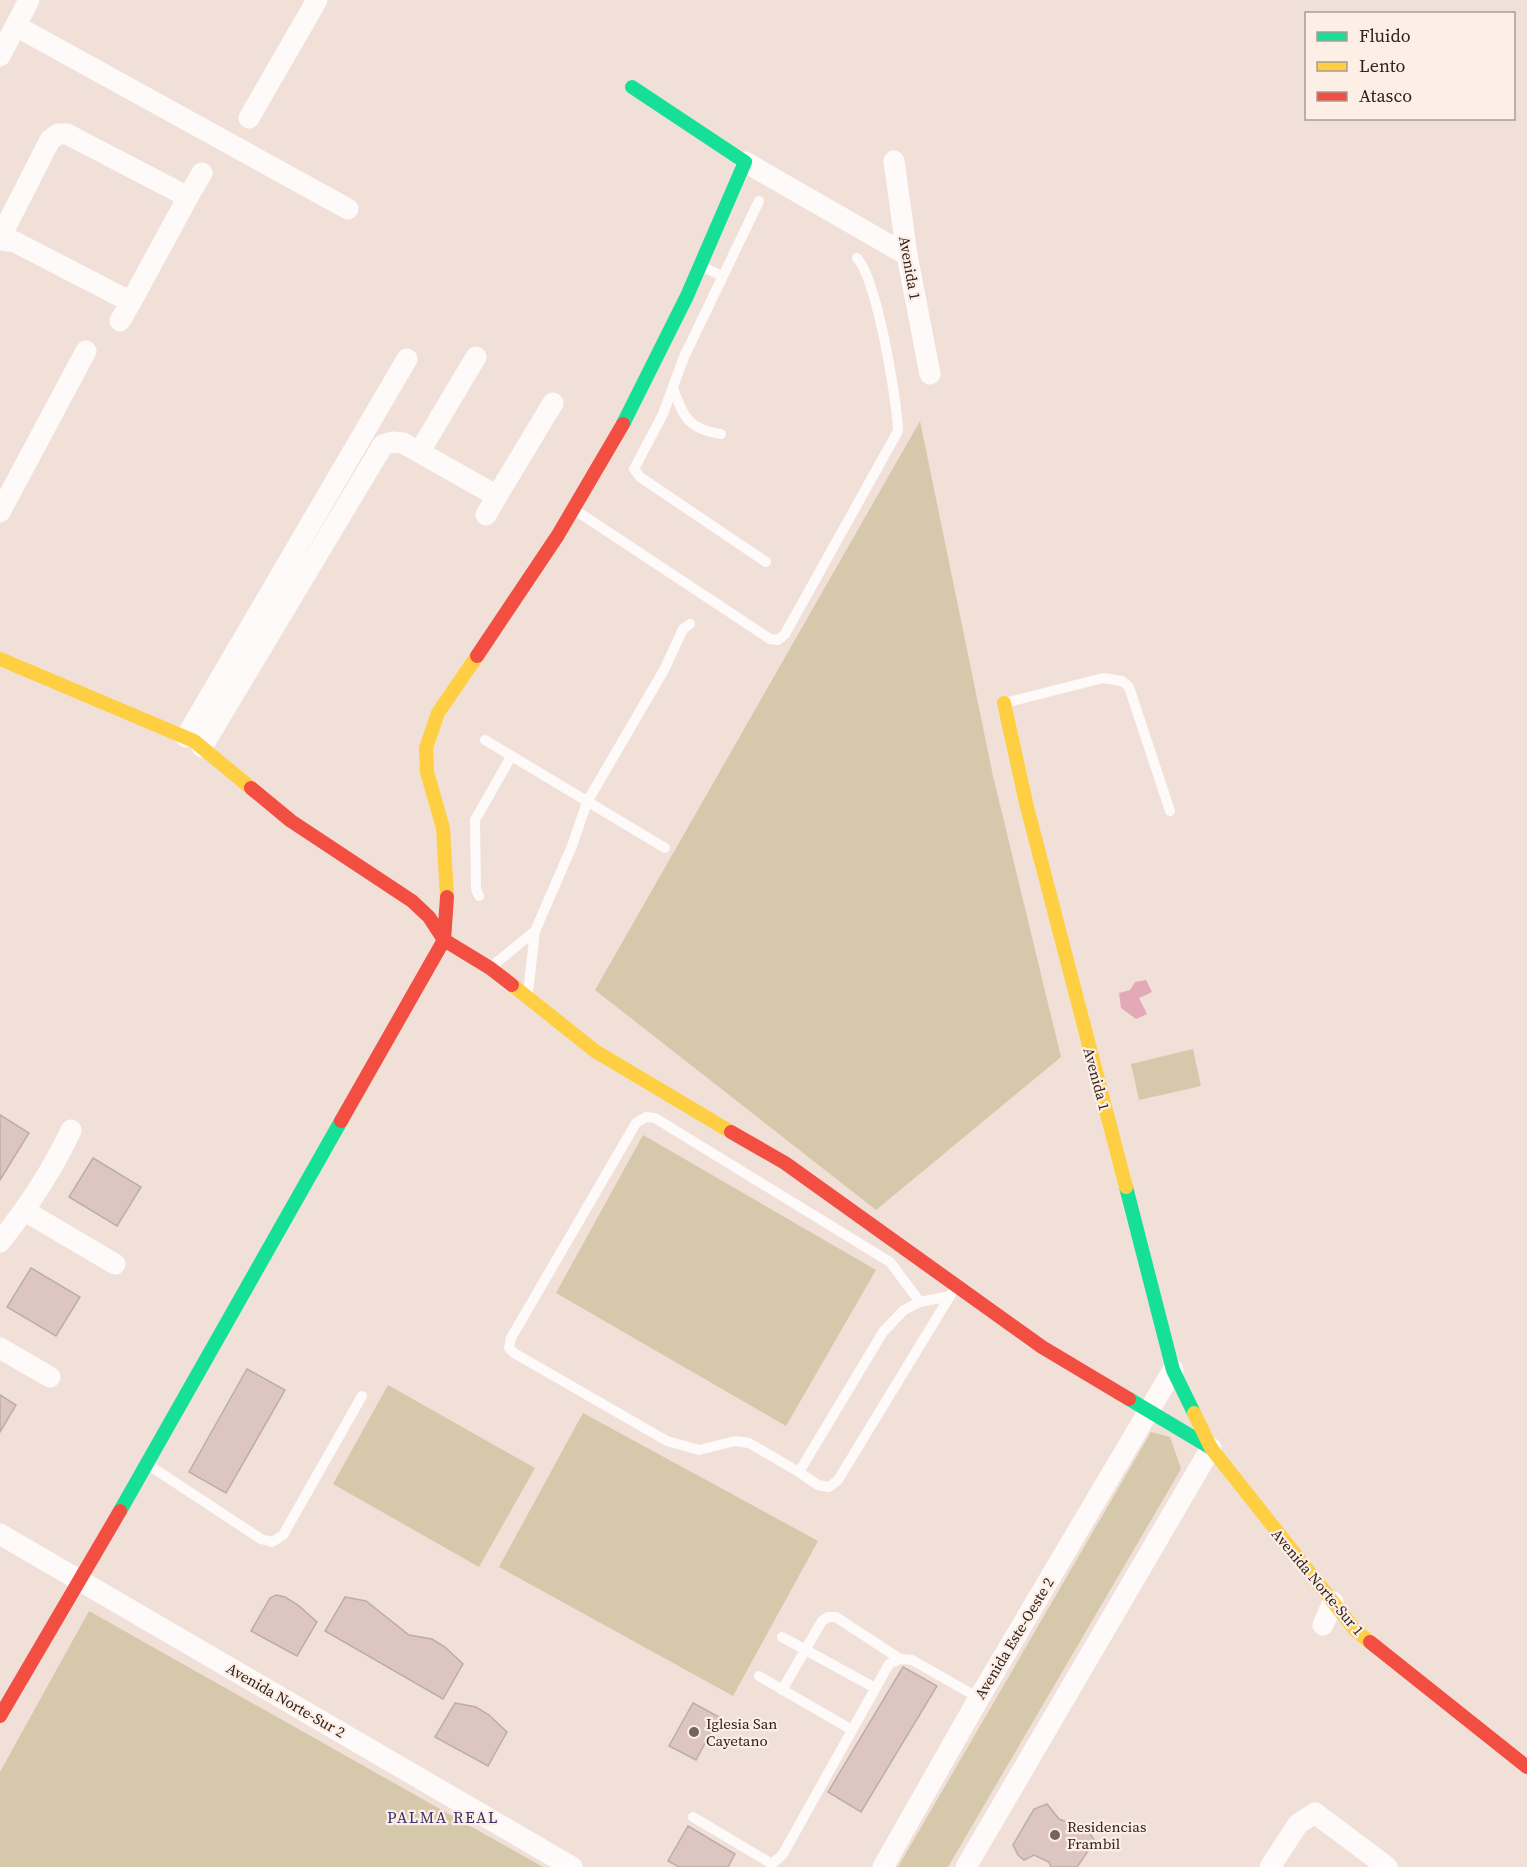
<svg xmlns="http://www.w3.org/2000/svg" width="1527" height="1867" font-family="'Source Serif 4',serif">
<style>
.green{fill:#d6c8aa}
.water{fill:#e3a9b6}
.building{fill:#ddc6c1;stroke:#bcada9;stroke-width:1.5}
.lines{fill:none;stroke-linecap:round;stroke-linejoin:round}
.lane{stroke:#fdfaf9;stroke-width:10}
.street{stroke:#fdfaf9;stroke-width:21}
.fast{stroke:#16e098;stroke-width:14}
.slow{stroke:#ffcf43;stroke-width:14}
.jam{stroke:#f24e42;stroke-width:14}
.poi-dot{fill:#73645d;stroke:#fdeee6;stroke-width:2}
.labels{text-anchor:middle;dominant-baseline:central;stroke-width:4.5;stroke-linejoin:round;paint-order:stroke}
.street-label{font-size:15px;fill:#30221b;stroke:#fdeee6}
.poi-label{font-size:15px;fill:#30221b;stroke:#fdeee6;text-anchor:start}
.neighbourhood-label{font-size:16px;letter-spacing:1.5px;fill:#3c306c;stroke:#fdeee6}
</style>
<rect width="100%" height="100%" fill="#f0e0d8"/>
<path class="green" d="M920,421L993,776L1061,1057L876,1210L595,990Z
M1193,1049L1201,1086L1139,1100L1131,1064Z
M643,1135L876,1270L786,1426L556,1293Z
M388,1385L535,1468L479,1567L333,1484Z
M583,1413L818,1541L733,1696L499,1567Z
M1151,1432L1170,1437L1181,1469L948,1867H898Z
M89,1611L543,1867H0V1772Z"/>
<path class="water" d="M1146,980L1152,992L1139,998L1147,1014L1136,1019L1121,1008L1119,993L1130,990L1135,982Z"/>
<path class="building" d="M0,1115L29,1133L0,1180Z
M93,1158L141,1187L117,1226L69,1197Z
M31,1268L80,1297L56,1336L7,1307Z
M247,1369L285,1390L226,1493L189,1472Z
M0,1395L16,1405L0,1432Z
M276,1595L285,1597L298,1605L317,1622L297,1656L251,1631L270,1598Z
M345,1597L366,1601L409,1635L432,1639L445,1647L463,1664L443,1699L325,1631Z
M903,1667L937,1686L861,1812L828,1792Z
M455,1703L476,1707L489,1715L507,1732L488,1766L435,1737Z
M693,1703L719,1717L696,1760L669,1746Z
M1047,1804L1059,1819L1087,1829L1095,1841L1077,1867H1051L1049,1862L1034,1855L1024,1860L1018,1855L1013,1845L1034,1809Z
M688,1826L735,1854L728,1867H679L668,1861Z"/>
<g class="lines">
<path class="lane" d="M702,267L723,276L684,357L663,414L634,469L640,477L766,562
M723,276L759,201
M673,388C684,418 688,429 721,434
M575,510L770,639L778,640L785,634L898,431C897,399 877,280 857,258
M1005,703L1103,678L1122,681L1129,687L1170,811
M485,740L665,848
M479,896L476,889L475,820L511,757
M491,967L535,931
M528,993L535,931L572,846L587,802L664,670L683,629L690,624
M920,1302L890,1262L655,1118L646,1117L636,1123L511,1338L509,1348L514,1353L667,1441L699,1450L735,1441L749,1443L799,1472L883,1332L904,1310L920,1302L950,1296L955,1288
M150,1466L261,1539L272,1542L283,1535L362,1396
M799,1472L818,1485L829,1487L838,1480L950,1296
M782,1637L875,1688
M759,1676L852,1730
M782,1690L822,1621L828,1617H836L900,1659
M693,1817L772,1864L783,1854L889,1664L900,1659L912,1660L979,1698"/>
<path class="street" d="M16,26L348,209
M0,56L29,0
M249,118L317,0
M894,161L907,255L930,374
M745,162L907,255
M188,197L202,173
M0,238L50,140L58,134H67L188,197L131,302L15,242L0,240
M120,321L131,302
M420,451L476,357
M0,512L86,351
M486,515L497,496
M186,737L407,359
M202,747L383,445L392,442L403,443L497,496L553,403
M25,1211L115,1264
M0,1242C28,1207 52,1171 71,1130
M0,1348L50,1377
M0,1534L572,1867
M1323,1625L1333,1602
M883,1867L979,1698L1173,1370
M966,1867L1211,1448
M1270,1867L1298,1824L1315,1813L1387,1867"/>
<path class="fast" d="M623,424L687,296L745,162L632,87
M1126,1187L1173,1370L1194,1413
M1129,1399L1211,1448
M120,1511L341,1121"/>
<path class="slow" d="M0,659L194,741L251,788
M1004,703L1027,807L1126,1187
M447,897L443,828L427,772L426,748L438,713L477,656
M512,985L595,1051L731,1132
M1194,1413L1211,1448L1356,1631L1370,1642"/>
<path class="jam" d="M477,656L558,535L623,424
M251,788L291,821L412,901L429,917L444,940L490,968L512,985
M341,1121L444,940L447,897
M731,1132L785,1163L1042,1347L1129,1399
M1370,1642L1527,1767
M0,1716L120,1511"/>
</g>
<g class="poi-dot">
<circle cx="694" cy="1732" r="6"/>
<circle cx="1055" cy="1835" r="6"/>
</g>
<g class="labels">
<g class="street-label">
<text transform="translate(910 268) rotate(80)">Avenida 1</text>
<text transform="translate(1097 1079) rotate(75)">Avenida 1</text>
<text transform="translate(1318 1582) rotate(50)">Avenida Norte-Sur 1</text>
<text transform="translate(1014 1638) rotate(-59)">Avenida Este-Oeste 2</text>
<text transform="translate(286 1700) rotate(30)">Avenida Norte-Sur 2</text>
</g>
<g class="poi-label">
<text x="706" y="1723">Iglesia San<tspan x="706" dy="17">Cayetano</tspan></text>
<text x="1067" y="1826">Residencias<tspan x="1067" dy="17">Frambil</tspan></text>
</g>
<g class="neighbourhood-label">
<text x="443" y="1817">PALMA REAL</text>
</g>
</g>
<rect x="1305" y="12" width="210" height="108" fill="#fdeee6" stroke="#ab9c95" stroke-width="1.5"/>
<rect x="1317" y="32" width="30" height="9" fill="#16e098" stroke="#ab9c95" stroke-width="1.5"/>
<text x="1359" y="42" font-size="18" fill="#30221b">Fluido</text>
<rect x="1317" y="62" width="30" height="9" fill="#ffcf43" stroke="#ab9c95" stroke-width="1.5"/>
<text x="1359" y="72" font-size="18" fill="#30221b">Lento</text>
<rect x="1317" y="92" width="30" height="9" fill="#f24e42" stroke="#ab9c95" stroke-width="1.5"/>
<text x="1359" y="102" font-size="18" fill="#30221b">Atasco</text>
</svg>
